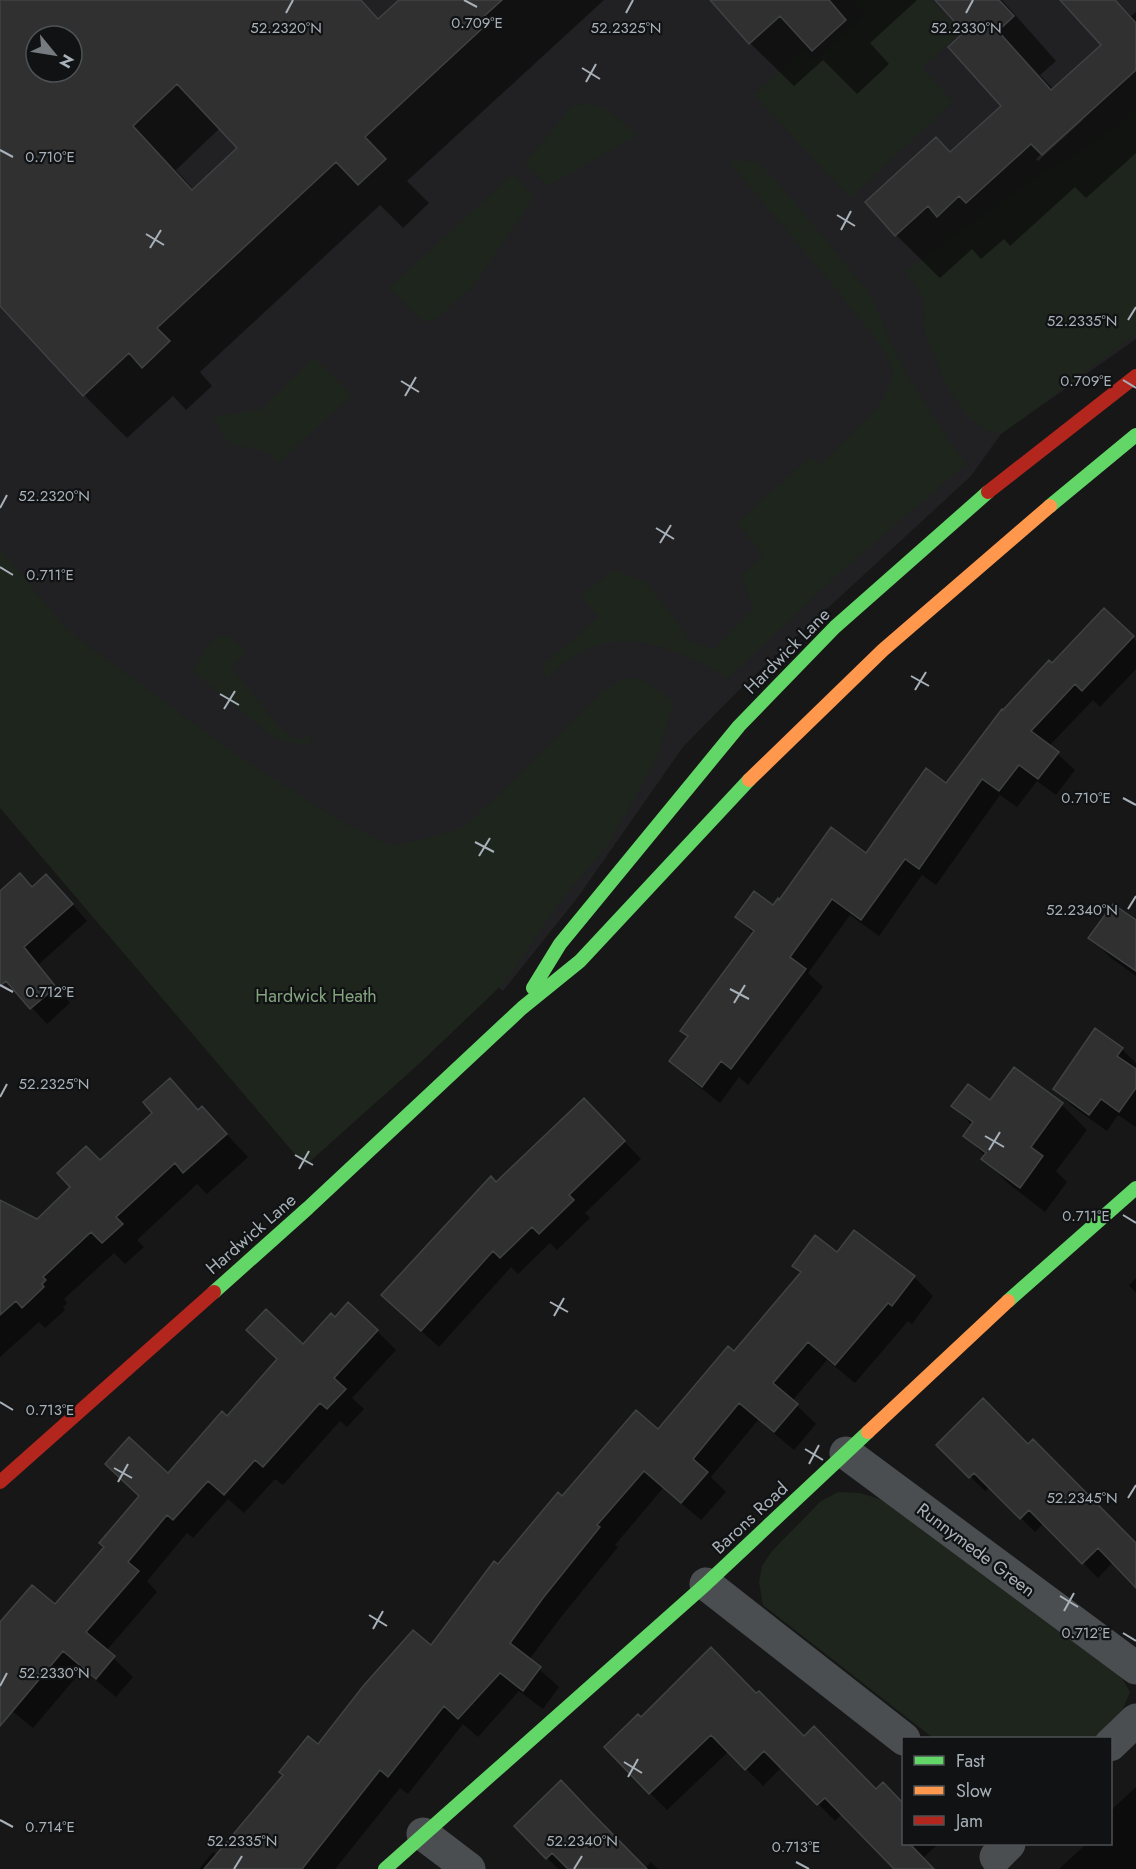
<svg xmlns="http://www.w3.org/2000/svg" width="1136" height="1869" font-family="Jost,sans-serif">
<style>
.built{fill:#212123;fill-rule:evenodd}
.green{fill:#1e251d}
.shadow{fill:#0007;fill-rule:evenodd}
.building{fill:#303031;stroke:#3f4243;stroke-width:1.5;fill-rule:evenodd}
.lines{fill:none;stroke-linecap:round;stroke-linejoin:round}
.street{stroke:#4b4e50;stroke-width:33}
.fast{stroke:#63d668;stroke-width:14}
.slow{stroke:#ff974d;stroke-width:14}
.jam{stroke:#b3261e;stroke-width:14}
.ticks{fill:none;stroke:#a8b1b9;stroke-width:2}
.labels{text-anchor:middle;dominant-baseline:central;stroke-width:4.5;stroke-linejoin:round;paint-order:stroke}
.street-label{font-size:18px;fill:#a8b1b9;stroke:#111213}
.park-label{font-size:18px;fill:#84a47f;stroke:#111213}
.ticks-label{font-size:15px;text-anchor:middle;fill:#a8b1b9;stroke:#111213;stroke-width:4.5;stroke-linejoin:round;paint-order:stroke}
</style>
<rect width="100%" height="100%" fill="#171717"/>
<path class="built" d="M0,0H1136V339L1001,434L971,476L738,691L683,747L578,897L503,991L0,633ZM36,36H72V72H36Z"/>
<path class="green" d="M857,0H931L961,32L922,68L953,102L850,198L754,95L804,49L815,61L865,15L854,3Z
M591,104L606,109L638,135L547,186L525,163L573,105Z
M1136,110V334L1001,434L983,429L975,422L963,410L946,384L925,333L924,301L906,271L1025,185L1114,130Z
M740,160L759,163L775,179L867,290C882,316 890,345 905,370C923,403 944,433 966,464L846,567L728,678C683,652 626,624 576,655C565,662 556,671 547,679L542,666L599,617L581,596L614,570L647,583L692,642L714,649L753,609L742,575L763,555L737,523L808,459L822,463L875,411L886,395L894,371L878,342L827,278L728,161Z
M513,174L534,197L473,286L434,321H423L389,288Z
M314,357L352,395L279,462L265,451L239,446L227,440L213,417L262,409Z
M0,549L69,632L241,758L342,822L392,846L436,836L464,827L515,779L603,691L624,678L643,680L674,701L656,760L609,843L558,904L505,982L421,1062L305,1166L0,808Z
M225,634L247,652L231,667L281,729L297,741L312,735L309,746L274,738L192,671L210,642Z
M838,1492L860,1493L883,1500L1120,1675L1130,1692L1122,1711L1094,1738H933L763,1605L759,1582L762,1566L772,1551L821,1501Z"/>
<path class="shadow" d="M0,0H362L380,20L401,0H604L407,181L429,203L403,228L380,205L200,372L212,386L186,410L173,396L127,438L84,395L0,304ZM36,36H72V72H36ZM220,128L239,148L194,190L176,170Z
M732,0H917L870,43L889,64L857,94L823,60L794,86L750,43Z
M937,0H1002L1056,61L1040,75L1054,90L1103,45L1080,0H1115L1131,16L1136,12V153L1086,198L1075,187L1010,246L1004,239L981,259L972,249L940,278L896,235L950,153L1003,106L966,33ZM1081,117L1083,120L1038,161L1036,159Z
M1104,611L1136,641V669L1100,707L1093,700L1049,746L1075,770L1056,795L1037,781L1017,807L1000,795L936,885L922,875L879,936L850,915L808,973L823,987L748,1085L739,1077L720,1103L688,1078L671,1061L689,1037L754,934L737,917L774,907L867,855L947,785L1053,665Z
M33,889L62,892L87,921L39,964L70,1003L47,1024L0,973V893Z
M1136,922V976L1111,958L1090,937Z
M1122,1049L1136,1063V1127L1118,1115L1107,1131L1072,1106L1055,1089Z
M170,1080L199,1110L202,1108L248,1157L207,1194L197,1184L137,1240L144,1247L125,1264L114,1253L64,1299L67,1303L63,1307L65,1310L45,1328L39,1322L0,1357V1208L38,1221L154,1113Z
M990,1102L1062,1105L1087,1130L1056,1171L1067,1182L1045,1212L1009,1184L983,1159L986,1157L965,1136L972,1125L953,1106Z
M601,1117L641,1159L585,1213L590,1218L557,1250L550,1243L518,1274L511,1267L439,1347L400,1312L496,1183Z
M837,1254L914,1277L933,1296L912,1324L908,1321L855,1383L827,1360L792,1401L816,1424L794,1450L758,1420L711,1477L726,1492L701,1520L663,1488L615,1545L618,1547L561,1617L529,1660L559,1687L543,1709L519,1691L478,1737L463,1724L408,1794L400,1788L335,1869H199L213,1852L217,1855L318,1746L431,1647L498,1566L562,1498L658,1431L735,1353L802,1274L794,1266Z
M1136,1278V1293L1129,1285Z
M335,1319L377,1331L396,1350L352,1398L364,1409L347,1427L340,1421L283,1485L275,1479L244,1513L228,1499L193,1538L187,1533L147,1581L157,1592L106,1651L133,1677L116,1697L83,1669L33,1728L11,1710L0,1722V1626L55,1606L168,1475L303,1346Z
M938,1445L1028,1446L1136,1545V1586L1113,1562L1098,1578L1044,1523L1035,1532L990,1487L985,1491Z
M756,1695L804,1738L876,1791L883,1784L904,1805V1844H938L923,1858L933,1869H896L842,1814L835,1821L782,1767L763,1786L729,1751L667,1810L650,1793L641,1719Z
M1136,1787V1869H1059L1086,1844H1110V1819L1114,1816L1110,1811Z
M516,1826L645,1868L651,1862L658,1869H558Z"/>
<path class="building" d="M0,0H361L378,19L399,0H502L481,19L486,25L365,137L386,159L358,185L336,162L157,328L170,341L142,368L129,353L83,396L0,306ZM36,36H72V72H36ZM177,84L237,148L192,190L133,126Z
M710,0H829L846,20L812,51L780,16L749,44Z
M935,0H999L1014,16L998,31L1051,90L1101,45L1060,0H1115L1136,23V70L1042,155L1031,144L966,203L959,196L937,217L928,206L895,236L865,202L936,137L950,152L1001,106L948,47L964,32Z
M1104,608L1134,636L1082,691L1075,684L1031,731L1059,752L1038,779L1019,765L999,791L982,779L919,869L905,859L861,920L832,899L790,957L806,969L731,1069L721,1061L702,1087L669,1061L688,1036L680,1031L754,931L735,917L754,891L773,905L778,898L779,900L831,827L866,853L926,768L946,783L1002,709L1003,710L1049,660L1052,663Z
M20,873L32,887L46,874L73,904L24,947L56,987L30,1009L6,981L0,986V891Z
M1113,904L1136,920V971L1088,938Z
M1095,1028L1123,1048L1117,1056L1136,1069V1088L1119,1112L1101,1099L1089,1115L1053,1089Z
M1014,1067L1063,1103L1031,1147L1043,1156L1020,1188L981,1159L986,1153L963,1136L973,1122L951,1106L968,1084L990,1100Z
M170,1078L198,1110L202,1106L227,1134L183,1173L175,1163L116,1217L123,1224L102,1243L91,1232L43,1277L46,1280L42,1284L44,1287L22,1308L16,1301L0,1315V1200L37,1219L70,1187L57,1173L86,1146L100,1160L152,1113L143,1102Z
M584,1098L625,1141L569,1195L574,1200L539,1234L532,1227L500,1258L493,1251L421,1331L381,1295L491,1176L496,1182Z
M854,1230L915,1276L892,1306L888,1303L835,1365L808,1342L773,1383L798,1404L774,1432L739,1403L693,1459L708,1472L681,1503L644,1471L597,1525L600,1527L543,1598L510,1643L541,1667L523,1691L500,1673L458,1719L444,1706L388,1777L380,1770L302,1869H204L283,1775L279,1772L308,1736L318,1744L364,1685L413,1630L431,1645L494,1561L498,1564L558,1492L562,1496L636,1410L658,1429L728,1346L734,1351L801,1272L792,1266L815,1235L837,1252Z
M348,1302L378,1330L334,1378L346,1389L327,1409L320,1403L263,1467L255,1460L224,1495L208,1481L173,1520L167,1515L128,1562L139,1571L86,1632L115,1656L96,1679L63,1651L0,1726V1622L32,1585L55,1604L104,1547L99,1543L139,1496L105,1464L129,1437L168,1473L222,1411L227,1416L277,1359L246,1330L266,1309L303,1344L331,1313L335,1317Z
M983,1398L1028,1444L1033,1439L1136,1543V1588L1098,1548L1082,1564L1029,1510L1020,1519L974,1473L969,1478L936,1445Z
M711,1647L756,1693L759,1691L804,1736L814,1726L876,1789L883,1782L903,1803V1844H910L934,1869H894L825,1798L817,1805L764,1751L745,1770L711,1735L649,1794L604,1747L638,1714L641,1717Z
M561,1780L593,1814L647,1869H568L552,1853L546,1859L514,1826Z"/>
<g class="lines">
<path class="street" d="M846,1453L1136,1668
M706,1584L904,1739
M1110,1745L1136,1720
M423,1834L469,1869
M996,1857L1009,1844"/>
<path class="fast" d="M1050,506L1136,435
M533,988L560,944L739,726L835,627L988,492
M214,1292L308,1208L522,1008L580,961L749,780
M1008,1301L1136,1188
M385,1869L706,1584L868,1432"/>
<path class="slow" d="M749,780L883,650L1050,506
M868,1432L1008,1301"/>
<path class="jam" d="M988,492L1136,376
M0,1482L214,1292"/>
</g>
<path class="ticks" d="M464,0L477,7M286,13L293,0M626,13L633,0M966,13L973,0M582,68L600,79M586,82L596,64M0,150L13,157M837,215L855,226M841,230L851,211M146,234L164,245M150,248L161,230M1128,320L1136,307M1123,380L1136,388M401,381L419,392M405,396L416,377M0,508L7,495M656,528L674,539M660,543L671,525M0,567L13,575M911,676L929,686M915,690L926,672M220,694L239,705M224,709L235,691M1123,798L1136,805M475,842L494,852M479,856L490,838M1128,909L1136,896M0,985L13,992M730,989L749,999M734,1003L745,985M0,1097L7,1084M985,1136L1004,1147M989,1150L1000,1132M295,1155L313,1165M299,1169L309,1151M1123,1215L1136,1223M550,1302L568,1312M554,1316L564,1298M0,1402L13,1410M805,1449L823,1460M809,1464L819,1445M114,1468L132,1478M118,1482L128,1464M1128,1498L1136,1485M1060,1596L1078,1607M1064,1611L1074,1593M369,1615L387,1626M373,1629L383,1611M1123,1633L1136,1641M0,1686L7,1673M624,1762L642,1773M628,1777L638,1759M0,1820L13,1827M796,1862L809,1869M234,1869L242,1856M574,1869L582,1856"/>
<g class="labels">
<g class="street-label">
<text transform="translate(787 651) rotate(-45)">Hardwick Lane</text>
<text transform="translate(251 1234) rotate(-41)">Hardwick Lane</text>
<text transform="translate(750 1518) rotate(-43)">Barons Road</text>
<text transform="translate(976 1550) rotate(37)">Runnymede Green</text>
</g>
<g class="park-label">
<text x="316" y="996">Hardwick Heath</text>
</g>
</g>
<g class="ticks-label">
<text x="477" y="28">0.709°E</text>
<text x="286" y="33">52.2320°N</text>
<text x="626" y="33">52.2325°N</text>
<text x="966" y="33">52.2330°N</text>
<text x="50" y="162">0.710°E</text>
<text x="1082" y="326">52.2335°N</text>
<text x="1086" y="386">0.709°E</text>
<text x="54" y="501">52.2320°N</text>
<text x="50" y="580">0.711°E</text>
<text x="1086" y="803">0.710°E</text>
<text x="1082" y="915">52.2340°N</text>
<text x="50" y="997">0.712°E</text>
<text x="54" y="1089">52.2325°N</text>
<text x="1086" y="1221">0.711°E</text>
<text x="50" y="1415">0.713°E</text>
<text x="1082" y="1503">52.2345°N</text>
<text x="1086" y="1638">0.712°E</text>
<text x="54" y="1678">52.2330°N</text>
<text x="50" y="1832">0.714°E</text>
<text x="242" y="1846">52.2335°N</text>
<text x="582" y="1846">52.2340°N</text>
<text x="796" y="1852">0.713°E</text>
</g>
<rect x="902" y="1737" width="210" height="108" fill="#111213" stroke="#4d5255" stroke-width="1.5"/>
<rect x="914" y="1756" width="30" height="9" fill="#63d668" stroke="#4d5255" stroke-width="1.5"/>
<text x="956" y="1767" font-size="18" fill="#a8b1b9">Fast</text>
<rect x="914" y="1786" width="30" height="9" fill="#ff974d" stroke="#4d5255" stroke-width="1.5"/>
<text x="956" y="1797" font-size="18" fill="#a8b1b9">Slow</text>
<rect x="914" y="1816" width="30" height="9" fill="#b3261e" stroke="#4d5255" stroke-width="1.5"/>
<text x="956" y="1827" font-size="18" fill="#a8b1b9">Jam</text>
<g transform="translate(54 54) rotate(120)"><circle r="28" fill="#111213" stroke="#4d5255" stroke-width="1.5"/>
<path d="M0-4.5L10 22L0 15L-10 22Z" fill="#757b80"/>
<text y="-9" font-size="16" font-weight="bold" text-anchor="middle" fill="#a8b1b9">N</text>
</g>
</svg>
